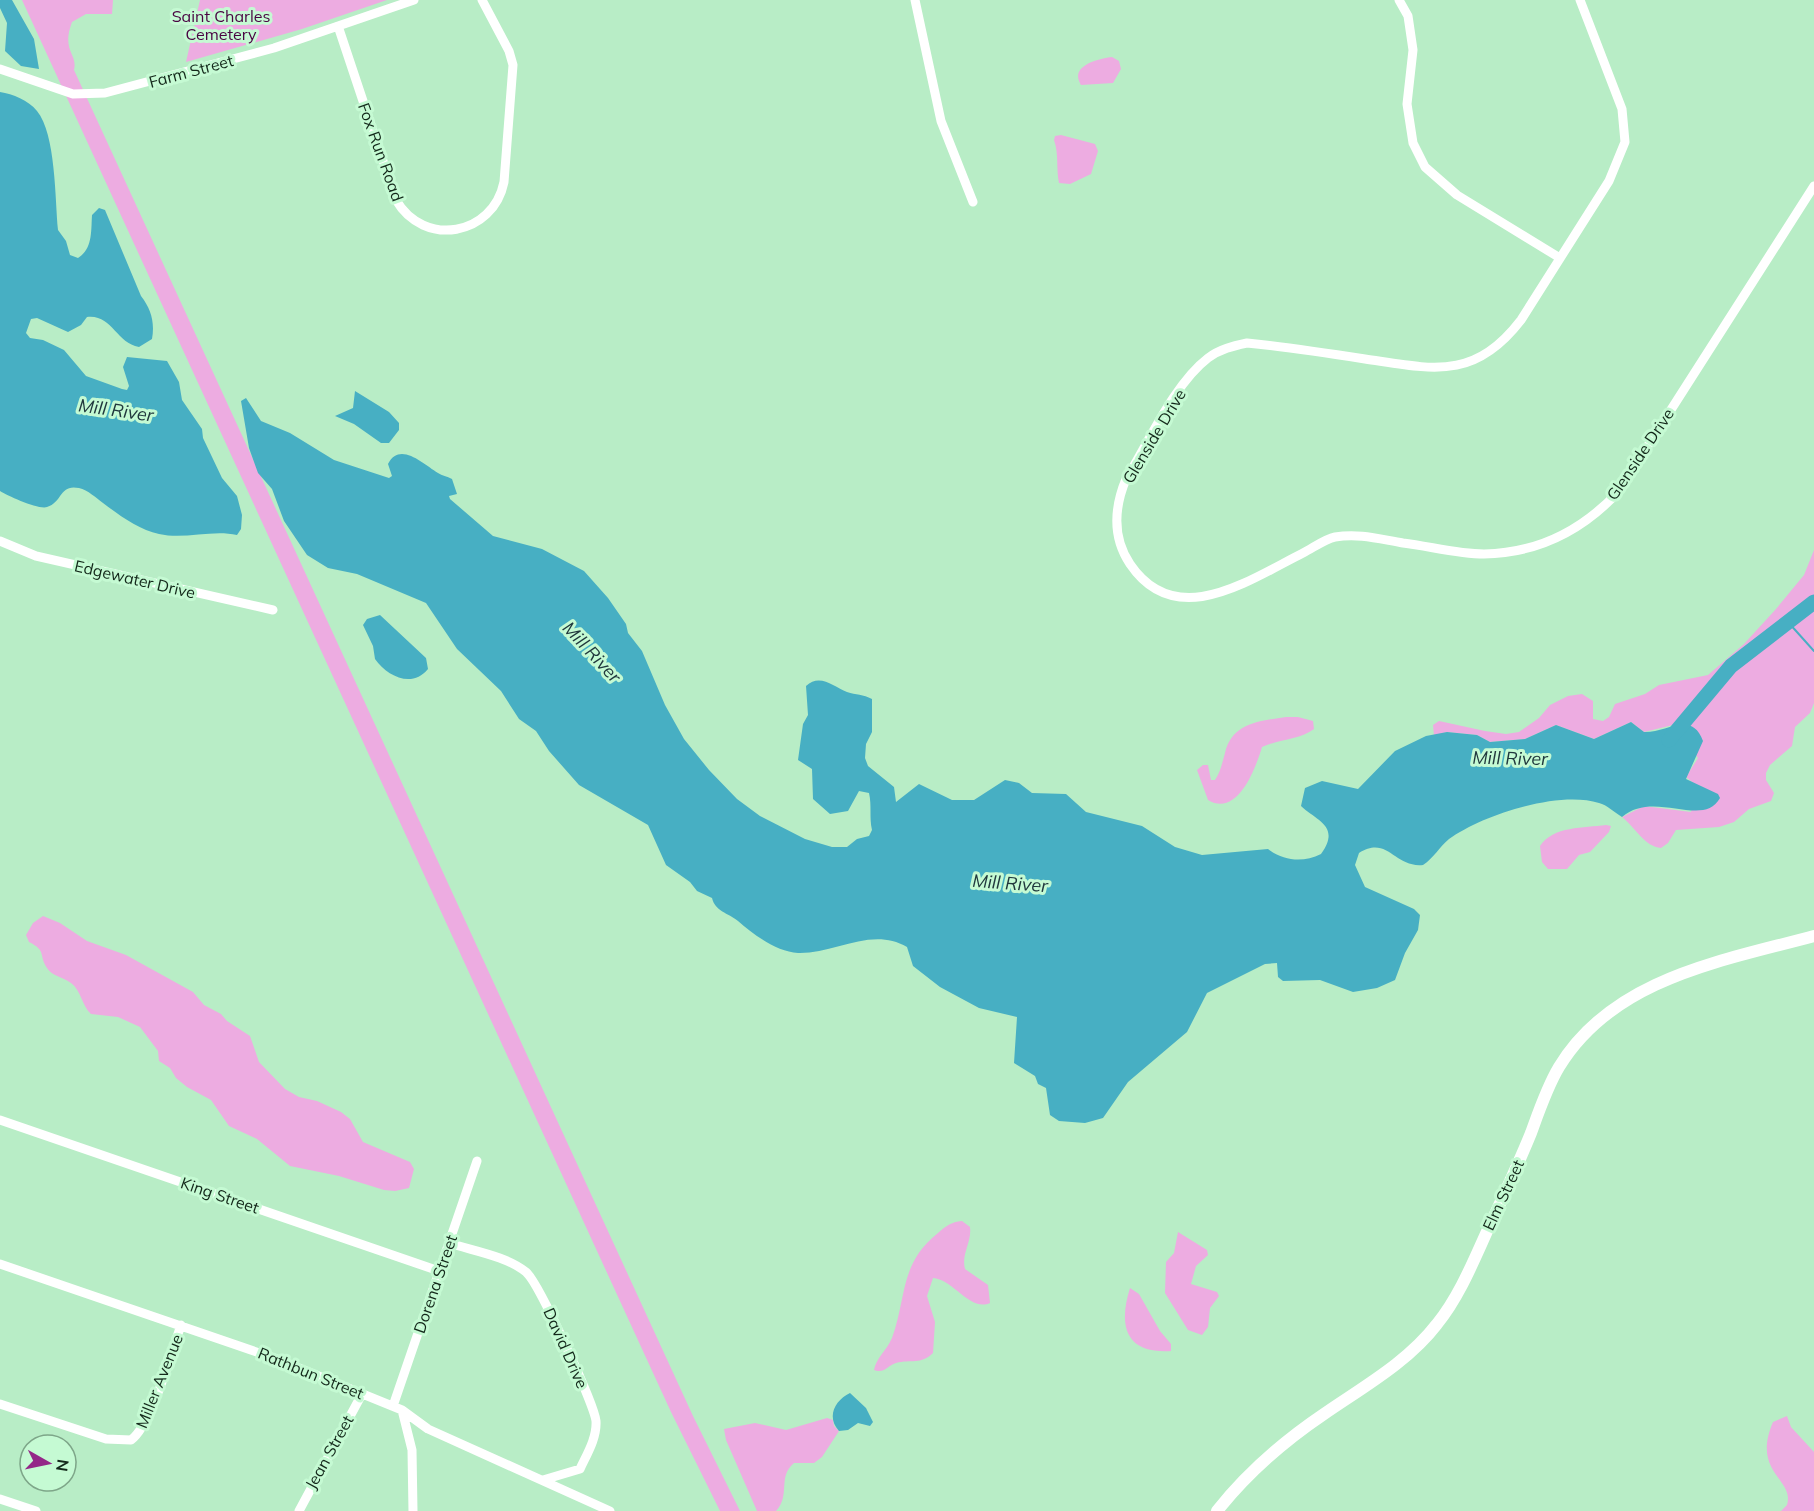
<svg xmlns="http://www.w3.org/2000/svg" width="1814" height="1511" font-family="Mulish,sans-serif">
<style>
.green{fill:#edace1}
.water{fill:#47afc3}
.lines{fill:none;stroke-linecap:round;stroke-linejoin:round}
.stream{stroke:#47afc3;stroke-width:2}
.river{stroke:#47afc3;stroke-width:15}
.minor{stroke:#fff;stroke-width:9}
.major{stroke:#fff;stroke-width:12}
.labels{text-anchor:middle;dominant-baseline:central;stroke-width:6;stroke-linejoin:round;paint-order:stroke}
.park-label{font-size:16px;fill:#490342;stroke:#c5fad3}
.street-label{font-size:16px;fill:#13281a;stroke:#c5fad3}
.water-label{font-size:18px;font-style:italic;fill:#20383d;stroke:#c5fad3}
</style>
<rect width="100%" height="100%" fill="#b8edc6"/>
<path class="green" d="M22,0H113L112,14H86L72,22C61,51 78,54 74,70L693,1416L740,1511H720L671,1412Z
M200,0H387L302,29L186,62Z
M1112,57L1119,61L1121,69L1113,83L1081,85C1069,66 1097,59 1112,57Z
M1061,135L1095,144L1098,151L1091,174L1070,184L1059,183C1056,168 1059,154 1054,140L1055,136Z
M1814,550V703L1810,713L1795,727L1792,746L1770,765L1766,773V780L1774,793L1771,801L1749,809L1734,822L1719,827L1676,830L1668,843L1661,848C1645,847 1635,827 1622,817L1644,806L1691,812L1697,786L1686,777L1698,758L1673,725L1644,732L1631,722L1594,739L1556,725L1525,739L1490,742L1477,735L1447,732L1434,736L1433,725L1439,721L1485,731L1506,734L1519,732L1539,718L1550,705L1568,696L1582,694L1593,701V719L1603,721L1609,717L1615,704L1645,694L1659,685L1708,675L1744,644L1776,609L1804,575Z
M1286,717H1298L1313,721L1314,729C1300,740 1279,739 1262,747C1256,767 1238,818 1208,800L1197,770L1203,765H1208L1211,780H1215C1221,771 1222,763 1225,753C1232,723 1259,721 1286,717Z
M1606,825L1611,826L1609,832L1590,852L1579,855L1567,869H1548L1542,862L1540,846C1553,826 1584,828 1606,825Z
M43,916L60,923L87,941L126,955L193,992L204,1005L221,1014L227,1021L250,1036L259,1062L285,1089L299,1097L317,1101L341,1112L350,1119L363,1142L410,1162L414,1169L409,1188L395,1191L384,1190L339,1176L290,1166L257,1139L229,1126L211,1100L187,1087L176,1078L170,1068L159,1061L158,1051L140,1027L118,1017L91,1014C82,1006 81,990 71,983C63,977 52,976 47,968C38,954 47,951 29,942L26,935L33,923Z
M962,1221L970,1227C972,1242 961,1254 965,1269L988,1285L990,1303C970,1312 953,1279 933,1278L927,1296L935,1322L933,1353C921,1365 911,1359 896,1363C887,1366 884,1374 874,1370C876,1358 887,1350 892,1338C907,1297 899,1264 938,1233C946,1226 951,1222 962,1221Z
M1178,1232L1207,1250L1208,1255L1196,1266L1191,1284L1217,1292L1219,1296L1210,1308L1208,1327L1202,1335L1188,1330L1165,1293L1166,1262L1174,1253Z
M1130,1288L1139,1294L1160,1331L1171,1344V1351C1123,1354 1119,1323 1130,1288Z
M1787,1416L1791,1427L1814,1452V1511H1781L1787,1505C1795,1479 1751,1473 1773,1422Z
M827,1418L833,1420L834,1426L839,1431L822,1457L814,1463H794C777,1477 791,1495 776,1511H757L726,1440L724,1429L755,1423L786,1430Z"/>
<path class="water" d="M0,0H12L34,39L39,69L21,66L5,51L7,23L0,8Z
M0,92C13,94 28,100 37,111C56,134 55,200 58,230L66,241L70,255L78,258C93,249 91,230 92,215L99,208L105,210L141,296C151,309 155,322 152,339L139,347C116,343 112,314 87,317L81,325L68,332L37,318L31,319L26,333L30,338L43,340L64,350L86,376L122,389L127,390L129,386L123,367L127,357L167,361L179,382L182,400L202,429L203,438L222,478L237,496L242,515L241,529L237,535C212,529 185,540 159,534C139,530 119,515 103,503C96,498 88,490 79,488C59,484 63,502 47,507C39,510 8,496 0,491Z
M355,391L389,412L399,423V430L389,443H381L354,424L335,416L353,408Z
M246,398L261,421L290,433L334,460L389,478L392,476L388,464C400,441 423,464 438,473C442,476 447,476 452,479L457,494L449,496L450,499L493,536L542,549L584,571L608,598L626,624L628,633L642,651L665,705L684,739L709,770L737,799L760,816L805,839L832,847H847L857,839L869,836L872,830C869,817 872,806 869,793L859,791L848,811L830,814L813,799L812,769L798,760L803,724L808,715L806,686C820,673 834,687 847,692C856,695 863,694 872,699V732L866,744L865,758L868,766L894,787L896,802L919,784L952,800H974L1005,780L1019,783L1032,793L1066,794L1086,812L1142,826L1175,847L1202,855L1268,849C1284,861 1303,863 1321,854C1341,826 1317,821 1301,806L1305,788L1322,781L1358,789L1395,751L1426,736L1447,732L1477,735L1490,742L1525,739L1556,725L1594,739L1631,722L1644,732C1666,733 1692,710 1703,741L1686,779L1718,794L1720,798C1703,829 1654,789 1622,817C1614,812 1607,805 1599,803C1559,790 1482,815 1449,839C1439,847 1434,858 1423,865C1394,868 1388,835 1359,853L1355,865L1365,887L1414,909L1420,915L1418,930L1405,953L1395,980L1377,988L1353,992L1320,980L1283,981L1278,977L1277,963L1265,964L1207,993L1187,1032L1128,1082L1103,1118L1085,1123L1059,1121L1050,1115L1046,1088L1038,1084L1035,1076L1014,1063L1017,1017L979,1008L940,987L913,966L907,947C872,926 834,954 798,953C777,952 754,935 738,921C728,913 715,911 712,898L697,891L690,882L666,865L648,825L579,785L549,751L536,731L519,719L501,691L457,649L426,603L357,574L328,568L307,555L284,521L272,489L258,473L249,448L241,401Z
M380,615L426,658L428,669C412,689 387,676 375,659L373,646L363,625L367,619Z
M850,1393L866,1408L873,1422L870,1426L858,1423L848,1430L839,1431C826,1417 835,1400 850,1393Z"/>
<g class="lines">
<path class="stream" d="M1788,622L1814,651"/>
<path class="river" d="M1669,740L1731,666L1814,602"/>
<path class="minor" d="M915,0L941,121L973,202
M1399,0L1408,16L1413,50L1407,104L1413,143L1425,167L1457,195L1560,258
M1580,0L1622,109L1625,142L1609,181L1521,320C1474,381 1433,369 1365,359C1326,353 1287,347 1247,343C1233,346 1220,349 1208,358C1174,384 1149,442 1126,479C1114,508 1112,537 1130,564C1176,632 1249,580 1303,553C1313,548 1325,539 1335,537C1359,533 1379,539 1403,543C1429,546 1457,554 1484,554C1538,553 1583,530 1619,491L1814,186
M338,26L396,200C424,248 493,236 504,182L513,65L509,51L482,0
M0,69L73,94L105,93L274,48L414,0
M0,541L36,556L273,610
M0,1120L439,1271
M449,1243C474,1251 506,1256 526,1272C539,1283 594,1404 596,1421C597,1438 587,1454 580,1469L543,1480
M0,1264L274,1358L402,1410L428,1429L610,1511
M0,1404L106,1439L131,1440C151,1426 172,1351 181,1325
M393,1406L477,1161
M402,1410L412,1450L413,1511
M0,1499L36,1511
M299,1511L362,1394"/>
<path class="major" d="M1217,1511C1248,1472 1284,1441 1324,1414C1363,1387 1408,1362 1437,1324C1463,1292 1478,1249 1496,1212C1508,1186 1520,1160 1531,1133C1539,1111 1547,1087 1559,1067C1613,978 1722,961 1814,936"/>
</g>
<g class="labels">
<g class="park-label">
<text x="221" y="16">Saint Charles<tspan x="221" dy="18">Cemetery</tspan></text>
</g>
<g class="street-label">
<text transform="translate(191 71) rotate(-15)">Farm Street</text>
<text transform="translate(381 152) rotate(70)">Fox Run Road</text>
<text transform="translate(1154 436) rotate(-59)">Glenside Drive</text>
<text transform="translate(1640 454) rotate(-56)">Glenside Drive</text>
<text transform="translate(135 579) rotate(13)">Edgewater Drive</text>
<text transform="translate(220 1195) rotate(19)">King Street</text>
<text transform="translate(1503 1195) rotate(-65)">Elm Street</text>
<text transform="translate(435 1284) rotate(-71)">Dorena Street</text>
<text transform="translate(566 1348) rotate(66)">David Drive</text>
<text transform="translate(311 1373) rotate(22)">Rathbun Street</text>
<text transform="translate(159 1381) rotate(-68)">Miller Avenue</text>
<text transform="translate(329 1452) rotate(-61)">Jean Street</text>
</g>
<g class="water-label">
<text transform="translate(116 410) rotate(8)">Mill River</text>
<text transform="translate(592 652) rotate(47)">Mill River</text>
<text transform="translate(1510 758) rotate(1)">Mill River</text>
<text transform="translate(1010 883) rotate(4)">Mill River</text>
</g>
</g>
<g transform="translate(48 1463) rotate(99)"><circle r="28" fill="#c5fad3" stroke="#7ea689" stroke-width="1.5"/>
<path d="M0-4.5L10 22L0 15L-10 22Z" fill="#942788"/>
<text y="-9" font-size="16" font-weight="bold" text-anchor="middle" fill="#13281a">N</text>
</g>
</svg>
